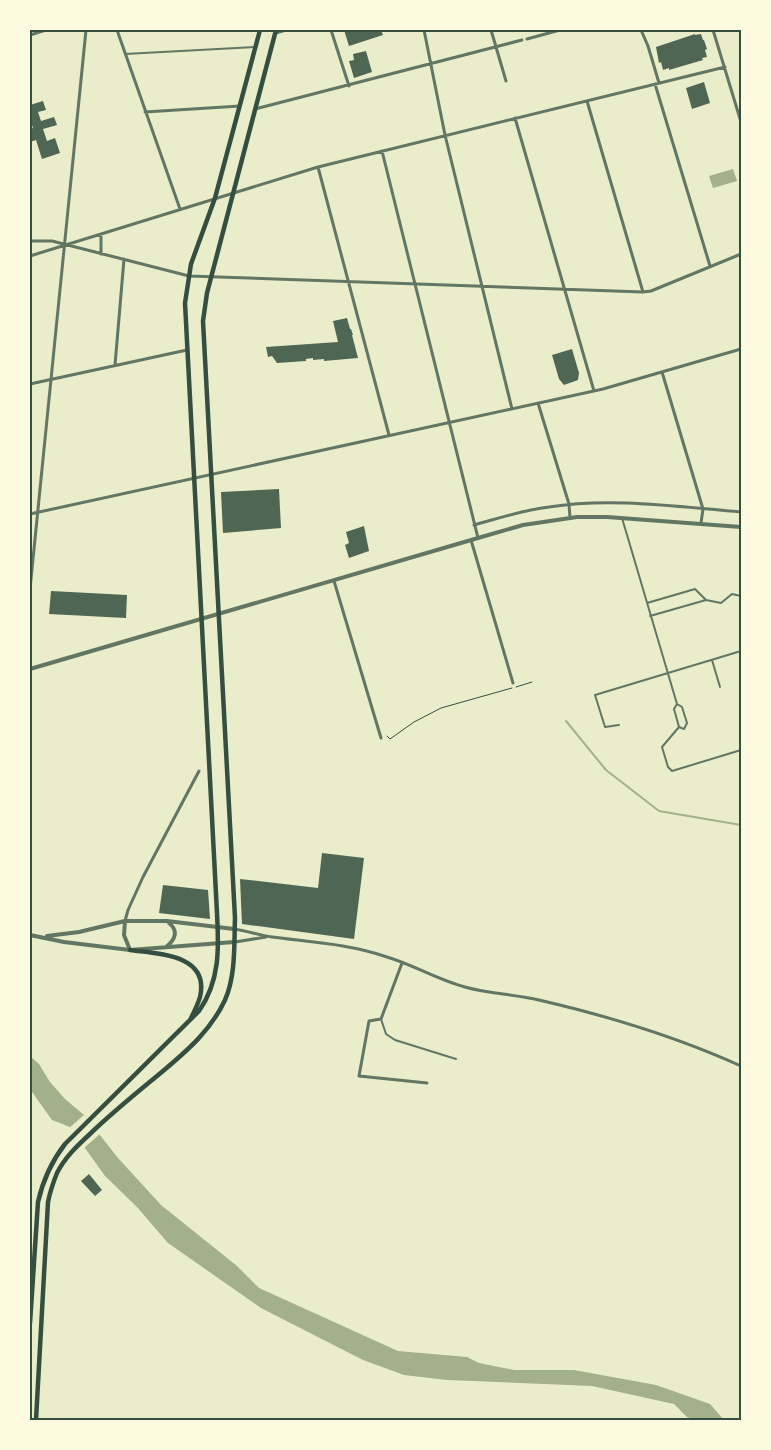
<svg xmlns="http://www.w3.org/2000/svg" width="771" height="1450" font-family="Cabin,sans-serif">
<style>
.water{fill:#a3b18a}
.pier{fill:#e9edc9}
.lines{fill:none;stroke-linecap:round;stroke-linejoin:round}
.stream{stroke:#a3b18a;stroke-width:2}
.building{fill:#4f6655}
.path{stroke:#344e41;stroke-width:1}
.service{stroke:#617663;stroke-width:2}
.minor{stroke:#617663;stroke-width:3}
.tertiary{stroke:#617663;stroke-width:4}
.secondary{stroke:#344e41;stroke-width:4.5}
.neatline{fill:none;stroke:#344e41;stroke-width:2}
</style>
<rect width="100%" height="100%" fill="#e9edc9"/>
<path class="water" d="M733,169L737,181L713,188L709,176Z
M30,1056L39,1064L50,1082L65,1099L84,1115L118,1158L161,1205L237,1266L259,1288L398,1351L467,1357L479,1363L514,1370H574L656,1385L710,1404L724,1420H694L687,1417L674,1404L592,1386L447,1380L404,1375L363,1360L261,1308L168,1243L137,1207L105,1176L70,1127L52,1120L30,1089Z"/>
<path class="pier" d="M84,1115L100,1134L83,1149L68,1129Z"/>
<g class="lines">
<path class="stream" d="M566,721L606,770L659,811L741,825"/>
</g>
<path class="building" d="M344,30H381L383,35L349,46Z
M695,34V35L701,34L703,40H704L707,49L705,50L707,57L702,58L703,60L669,70V68L663,70L661,62L659,63L656,47Z
M366,51L372,72L354,78L349,61L354,60L353,54Z
M704,82L710,103L692,109L686,88Z
M43,101L46,110L38,112L41,121L54,117L57,125L43,129L47,141L55,138L60,153L42,159L36,140L30,142V129L33,128L30,120V105Z
M347,318L350,329H351L353,335H352L358,358L324,361V359L313,360V358L306,359V361L277,363L272,356L268,357L266,347L338,342L333,321Z
M572,349L579,373L578,380L564,385L559,379L552,355Z
M279,489L281,528L223,533L221,492Z
M364,526L369,551L349,558L345,545L349,543L346,532Z
M51,591L127,595L126,618L49,614Z
M322,853L364,858L354,939L242,924L240,879L318,888Z
M163,885L208,890L210,919L159,913Z
M89,1174L102,1190L95,1196L81,1181Z"/>
<g class="lines">
<path class="path" d="M516,687L532,682
M387,736L390,739L414,722L441,708L512,688"/>
<path class="service" d="M125,54L255,47
M622,518L677,704L674,709L679,727L684,729L687,723L682,707L677,704
M706,600L721,603L732,594L741,596
M647,603L695,589L706,600L650,616
M712,660L720,687
M619,725L605,727L595,695L741,651
M679,727L662,747L668,767L672,771L741,750
M381,1019L386,1034L395,1040L456,1059"/>
<path class="minor" d="M117,30L180,209
M331,30L349,86
M424,30L445,135L512,409
M491,30L506,81
M641,30L648,46L659,83
M713,30L741,122
M276,33L286,30
M30,35L46,30
M527,39L560,30
M655,84L710,266
M587,101L643,292
M255,109L522,40
M145,112L240,106
M515,118L594,391
M382,151L478,538
M318,167L389,435
M101,234V254
M30,241H52L189,276L643,292L651,291L741,254
M30,256L318,167L725,67
M115,365L124,259
M662,372L703,509L701,523
M30,384L187,350
M538,403L569,504L570,518
M30,514L603,389L741,349
M474,525C499,518 523,510 549,507C611,497 679,507 741,512
M471,540L513,683
M334,581L381,738
M30,589L86,30
M125,921L128,910L143,877L199,771
M234,929C247,931 259,935 272,937C310,942 350,944 387,957C414,965 438,980 465,987C489,994 515,994 539,1000C608,1016 677,1037 741,1066
M235,942L266,937
M402,963L381,1019L369,1021L359,1076L427,1083"/>
<path class="tertiary" d="M30,669L478,538L523,525L577,517H607L741,527
M125,921L124,935L130,950
M30,935L64,942L130,950L234,942
M47,936L79,932L125,921H167L234,929
M166,947C175,940 179,931 169,923"/>
<path class="secondary" d="M130,950C158,954 210,954 200,997C198,1004 194,1012 191,1018
M30,1323L38,1202C43,1180 51,1162 65,1144L199,1011C220,981 219,948 217,913L185,303L191,264L215,198L260,30
M36,1420L48,1202C50,1192 53,1183 57,1173C65,1157 78,1145 91,1133C114,1111 139,1091 163,1071C188,1050 211,1030 225,1000C236,975 234,944 235,918L203,321L207,293L276,30"/>
</g>
<rect width="771" height="1450" fill="none" stroke="#fefae0" stroke-width="62"/>
<rect x="31" y="31" width="709" height="1388" class="neatline"/>
</svg>
